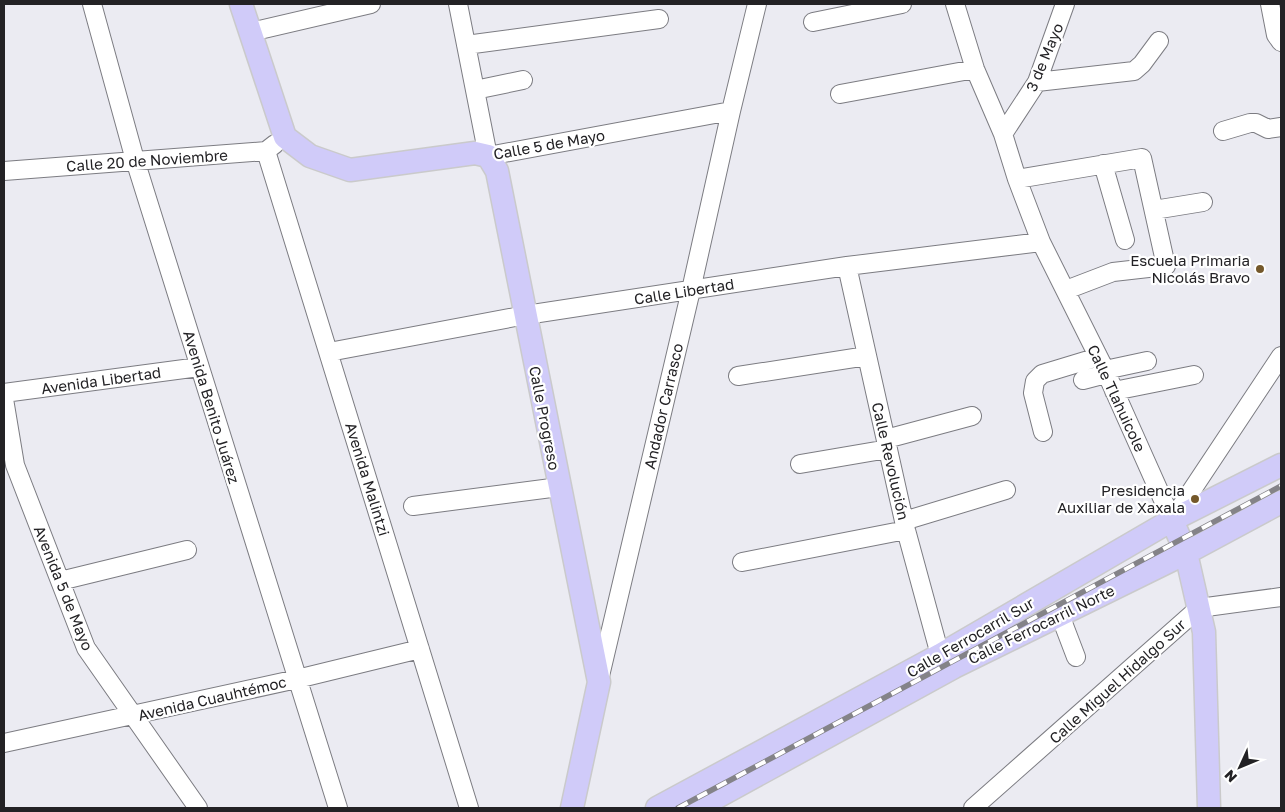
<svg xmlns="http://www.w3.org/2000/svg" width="1285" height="812" font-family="'Golos Text',sans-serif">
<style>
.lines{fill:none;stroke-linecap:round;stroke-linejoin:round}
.minor-casing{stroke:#7c7c82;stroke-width:20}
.major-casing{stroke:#cacacb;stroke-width:25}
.minor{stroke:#fff;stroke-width:18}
.major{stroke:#d0cbf9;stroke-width:22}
.rail-casing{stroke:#848388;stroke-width:5.5}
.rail{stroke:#fff;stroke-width:4;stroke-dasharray:11;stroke-linecap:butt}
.poi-dot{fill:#74582b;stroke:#fff;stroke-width:2}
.labels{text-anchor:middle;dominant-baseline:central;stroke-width:4.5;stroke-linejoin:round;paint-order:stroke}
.street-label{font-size:15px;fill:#232225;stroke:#fff}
.poi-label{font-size:15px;fill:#232225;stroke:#fff;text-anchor:end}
</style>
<rect width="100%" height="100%" fill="#ebebf2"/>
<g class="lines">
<defs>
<path id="minor" d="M92,4L135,160L338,808
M458,4L488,156L731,111
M955,4L975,69L1003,134L1017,179L1041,242L1105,370L1172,520
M1270,4L1276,35L1281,42
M813,22L902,4
M251,32L371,4
M466,45L659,19
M1037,82L1134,71L1142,64L1159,41
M475,90L523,80
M840,94L975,69
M1223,131L1250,123H1256L1268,129L1281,127
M1003,134L1037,82L1065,4
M266,151L469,808
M1103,164L1125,240
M4,171L266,151L275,144
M1017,179L1142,158L1166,266L1113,272L1066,290
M1154,210L1203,202
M847,266L906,530L940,655
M329,352L526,315L847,266L1041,242
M1105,370L1147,361
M738,376L867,356
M1083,380L1106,374
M1114,391L1194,375
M4,393L199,367
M4,399L15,465L86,648L198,808
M1043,432L1033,393L1035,381L1042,374L1098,357
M886,439L972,416
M800,464L888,449
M413,506L559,487
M1172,520L1281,356
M904,521L1006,490
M742,562L906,530
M60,581L187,550
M1060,615L1076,657
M600,676L691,290L731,111L757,4
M4,743L297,679L420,649
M973,808L1199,608L1281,597"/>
<path id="major" d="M241,4L285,137L310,156L350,170L475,153L488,156L497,171L599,682L572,808
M1172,520L1186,553L1204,632L1209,808
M657,808L940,655L1172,520L1281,465
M697,808L954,667L1186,553L1281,502"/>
</defs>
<use href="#minor" class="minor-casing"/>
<use href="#major" class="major-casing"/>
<use href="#minor" class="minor"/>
<use href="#major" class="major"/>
<defs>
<path id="rail" d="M678,808L1281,486"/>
</defs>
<use href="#rail" class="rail-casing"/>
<use href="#rail" class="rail"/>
</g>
<g class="poi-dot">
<circle cx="1260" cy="269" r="5"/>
<circle cx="1195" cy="499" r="5"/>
</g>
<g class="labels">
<g class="street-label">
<text transform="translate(1044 57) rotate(-67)">3 de Mayo</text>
<text transform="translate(549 144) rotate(-10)">Calle 5 de Mayo</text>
<text transform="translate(147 160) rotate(-4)">Calle 20 de Noviembre</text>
<text transform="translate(684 291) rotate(-9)">Calle Libertad</text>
<text transform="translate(101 380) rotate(-8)">Avenida Libertad</text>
<text transform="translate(1117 398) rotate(65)">Calle Tlahuicole</text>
<text transform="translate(663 406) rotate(-77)">Andador Carrasco</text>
<text transform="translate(212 407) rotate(73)">Avenida Benito Juárez</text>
<text transform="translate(545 418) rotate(79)">Calle Progreso</text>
<text transform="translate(891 461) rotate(77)">Calle Revolución</text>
<text transform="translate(368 479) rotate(73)">Avenida Malintzi</text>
<text transform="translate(64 588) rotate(68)">Avenida 5 de Mayo</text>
<text transform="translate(1041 624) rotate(-26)">Calle Ferrocarril Norte</text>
<text transform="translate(970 637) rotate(-30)">Calle Ferrocarril Sur</text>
<text transform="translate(1117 681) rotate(-42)">Calle Miguel Hidalgo Sur</text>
<text transform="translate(212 698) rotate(-13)">Avenida Cuauhtémoc</text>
</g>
<g class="poi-label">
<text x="1250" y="260">Escuela Primaria<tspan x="1250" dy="17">Nicolás Bravo</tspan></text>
<text x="1185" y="490">Presidencia<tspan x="1185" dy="17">Auxiliar de Xaxala</tspan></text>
</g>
</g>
<rect width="1285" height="812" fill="none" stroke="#232225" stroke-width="10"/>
<g transform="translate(1240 767) rotate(226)" stroke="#ffffff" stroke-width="4" paint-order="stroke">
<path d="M0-4L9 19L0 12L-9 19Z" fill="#232225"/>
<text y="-8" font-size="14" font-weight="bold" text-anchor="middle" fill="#232225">N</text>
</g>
</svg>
